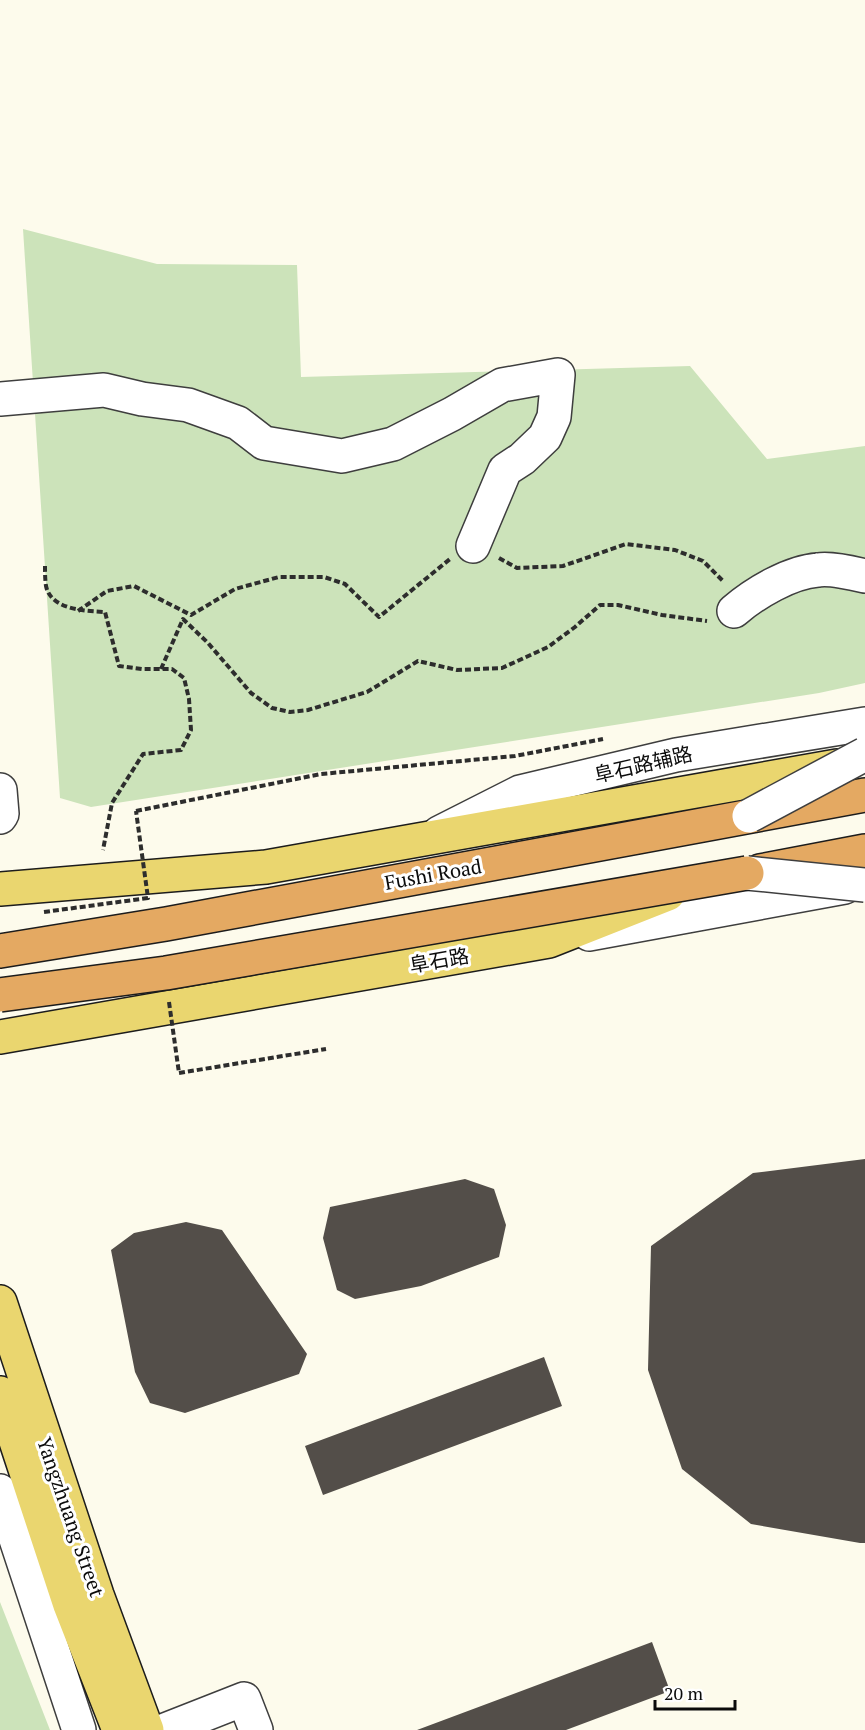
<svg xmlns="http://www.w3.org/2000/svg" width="865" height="1730" font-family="'PT Serif','Noto Sans SC',serif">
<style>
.green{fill:#cce3ba}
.building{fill:#534e49}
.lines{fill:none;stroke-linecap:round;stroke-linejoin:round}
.minor-casing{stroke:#3e3e3e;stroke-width:36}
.major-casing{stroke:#1c1c1c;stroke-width:36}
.highway-casing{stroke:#1c1c1c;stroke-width:36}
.path{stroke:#2d2d2d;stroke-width:4;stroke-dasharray:6 3;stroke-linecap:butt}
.minor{stroke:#fff;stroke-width:33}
.major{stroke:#ead66f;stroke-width:33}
.highway{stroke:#e4a962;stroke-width:33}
.minor-bridge-casing{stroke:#3e3e3e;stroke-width:36;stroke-linecap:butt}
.highway-bridge-casing{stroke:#1c1c1c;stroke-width:36;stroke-linecap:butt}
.path-bridge{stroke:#2d2d2d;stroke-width:4;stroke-dasharray:6 3;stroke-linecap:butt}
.minor-bridge{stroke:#fff;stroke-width:33}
.highway-bridge{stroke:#e4a962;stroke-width:33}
.labels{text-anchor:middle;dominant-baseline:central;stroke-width:6;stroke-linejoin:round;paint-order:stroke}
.street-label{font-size:20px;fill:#0b0b0b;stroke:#fff}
</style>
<rect width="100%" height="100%" fill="#fdfbec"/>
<path class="green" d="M23,229L157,264L297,265L301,377L690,366L767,459L865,446V683L819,693L91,807L60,798Z
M0,1602L50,1730H0Z"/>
<path class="building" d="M865,1159V1543H860L751,1524L682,1469L648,1370L651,1246L753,1173Z
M465,1179L494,1189L506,1225L499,1257L421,1286L355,1299L337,1290L323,1238L330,1207Z
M186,1222L222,1230L307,1354L299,1374L185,1413L150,1403L135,1372L111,1250L134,1233Z
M544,1357L562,1406L323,1495L305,1446Z
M652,1642L670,1691L566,1730H417Z"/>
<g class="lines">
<defs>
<path id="minor" d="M0,399L104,390L142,399L188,405L238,423L264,443L342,456L393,444L452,414L502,385L558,375L554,417L545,437L522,459L505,470L473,546
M734,611C755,593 790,572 818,570C829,568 853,573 865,576
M0,790L2,814L0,817
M439,833L520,792L676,755L865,724
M589,934L845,887
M0,1491L79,1730
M165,1730L244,1699L256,1730"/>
<path id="major" d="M0,889L266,867L837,766
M0,1037L549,941L668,894
M0,1302L97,1595L147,1730
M0,1393L70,1605L119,1730"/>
<path id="highway" d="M760,871L865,851
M0,951L166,924L865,795"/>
</defs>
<use href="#minor" class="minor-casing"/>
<use href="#major" class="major-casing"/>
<use href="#highway" class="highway-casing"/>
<path class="path" d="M499,558L517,568L563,566L626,544L675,550L703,561L723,581
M45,566C45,572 45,579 46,586C51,610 85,611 105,612L119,666L142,669H172L184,678L189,699L191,730L181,750L143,754L112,803L103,850
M78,611L107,591L134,586L191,615L235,589L279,577H324L345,584L379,617L450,559
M161,669L183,619L208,643L251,693L272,708L290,712L308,710L367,692L418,661L457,670L502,668L548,647L575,627L600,605H618L662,615L707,621
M136,811L321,774L515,756L603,739
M179,1073L326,1049"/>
<use href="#minor" class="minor"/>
<use href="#major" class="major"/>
<use href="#highway" class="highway"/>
<defs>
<path id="minor-bridge" d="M749,816L865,754
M747,873L865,885"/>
<path id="highway-bridge" d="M0,995L166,973L747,873"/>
</defs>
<use href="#minor-bridge" class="minor-bridge-casing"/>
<use href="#highway-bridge" class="highway-bridge-casing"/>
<path class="path-bridge" d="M44,912L148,898L136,811
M169,1002L179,1073"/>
<use href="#minor-bridge" class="minor-bridge"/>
<use href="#highway-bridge" class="highway-bridge"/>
</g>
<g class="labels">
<g class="street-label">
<text transform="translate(643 764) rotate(-13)">阜石路辅路</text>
<text transform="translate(433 874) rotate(-10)">Fushi Road</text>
<text transform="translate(439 960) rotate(-10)">阜石路</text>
<text transform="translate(71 1517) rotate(71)">Yangzhuang Street</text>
</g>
</g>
<path d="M655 1700v9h80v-9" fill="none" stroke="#0b0b0b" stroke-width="3"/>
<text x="664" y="1700" font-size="18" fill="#0b0b0b" stroke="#ffffff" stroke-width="4.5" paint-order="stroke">20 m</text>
</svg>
